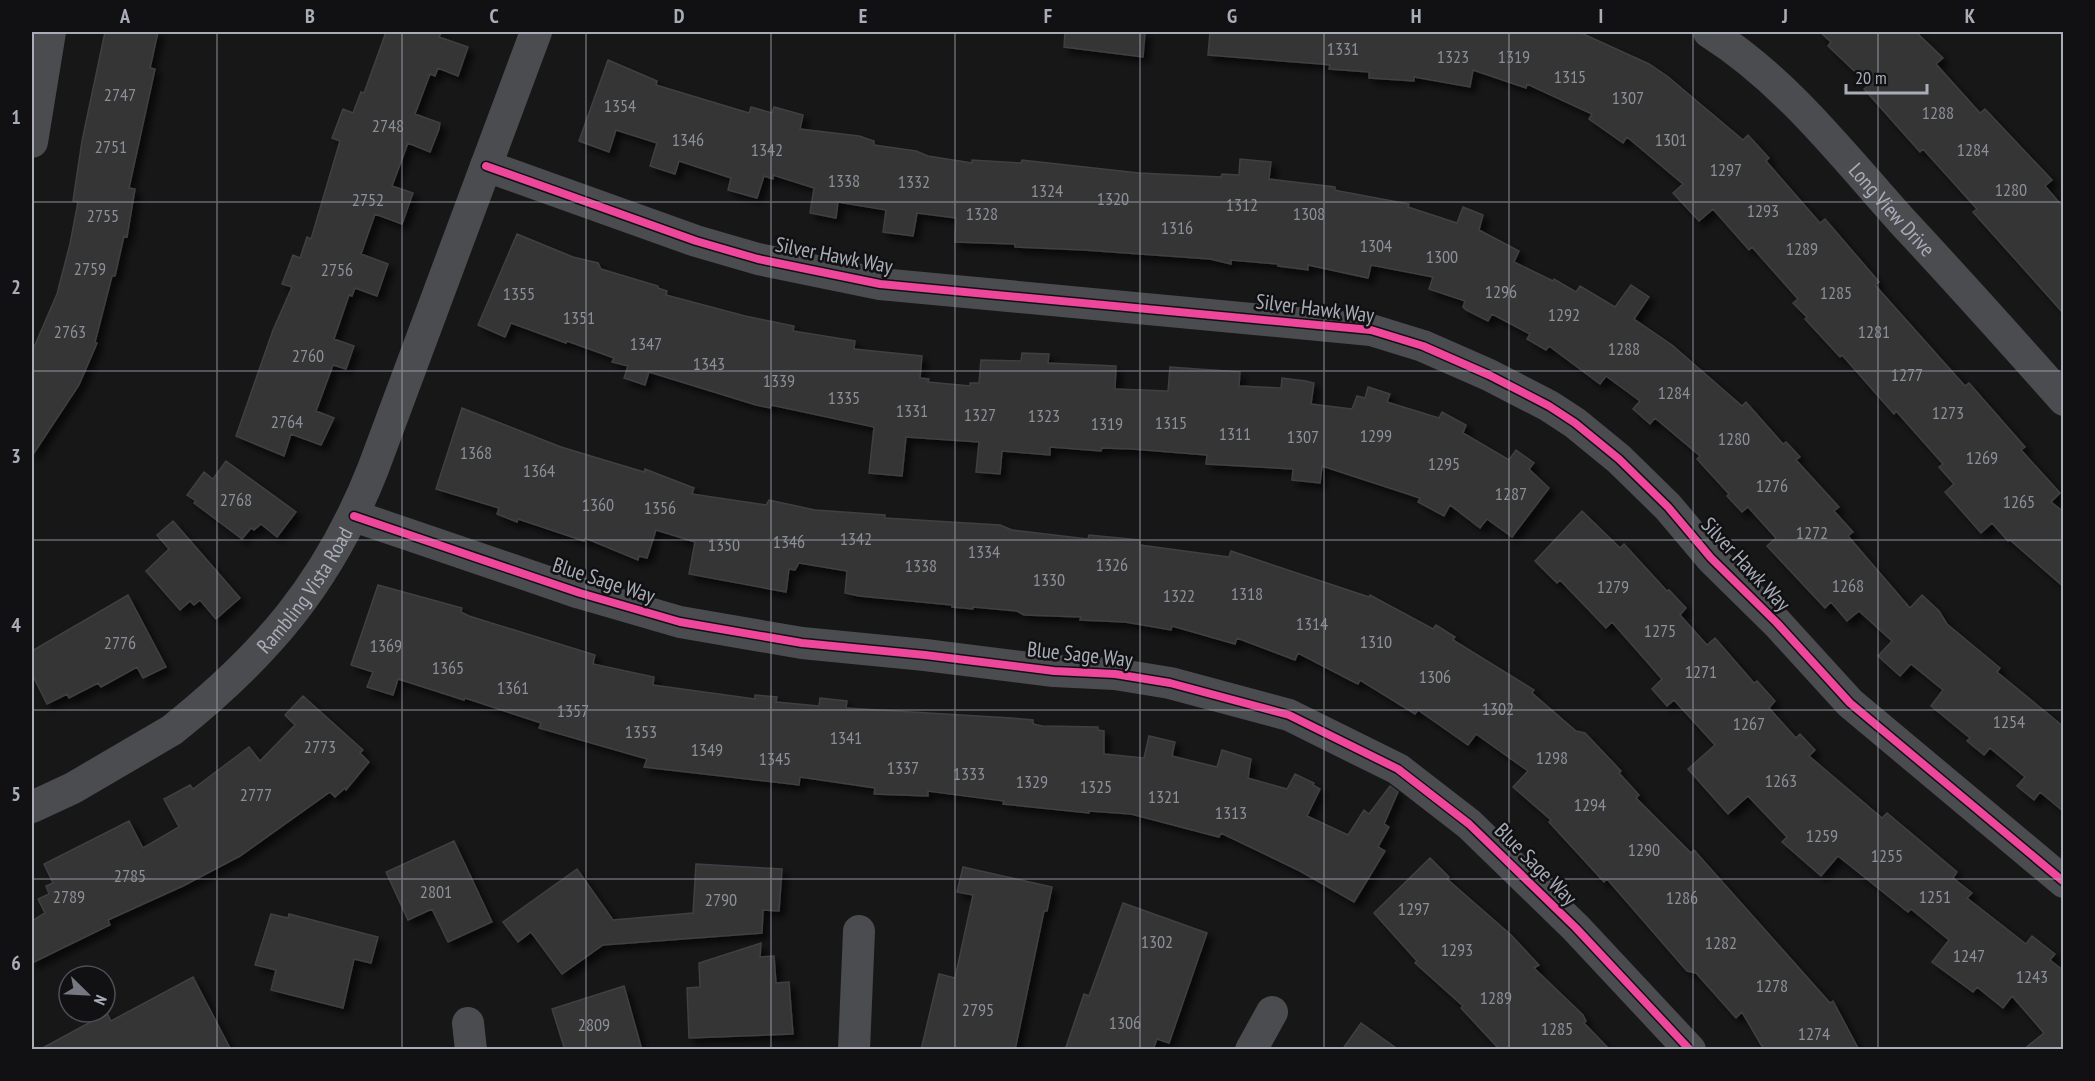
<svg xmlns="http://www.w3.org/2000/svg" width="2095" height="1081" font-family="'PT Sans Narrow',sans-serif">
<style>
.building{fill:#353536;stroke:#3f4043;stroke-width:1.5;filter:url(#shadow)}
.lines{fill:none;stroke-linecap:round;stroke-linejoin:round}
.minor{stroke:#4b4c50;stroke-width:32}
.cycleway-casing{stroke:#111113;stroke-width:11}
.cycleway{stroke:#ed469a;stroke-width:8}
.grid{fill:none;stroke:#a8adb8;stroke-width:1.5;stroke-opacity:0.55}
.labels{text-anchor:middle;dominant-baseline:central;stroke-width:5;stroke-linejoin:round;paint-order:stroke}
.number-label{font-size:18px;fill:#8b8f98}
.street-label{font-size:21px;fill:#a8adb8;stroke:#111113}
.neatline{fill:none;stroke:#a8adb8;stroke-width:2}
.grid-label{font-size:20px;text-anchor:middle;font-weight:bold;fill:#a8adb8}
</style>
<defs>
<filter id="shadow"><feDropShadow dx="5.5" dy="5.5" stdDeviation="3" flood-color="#0009"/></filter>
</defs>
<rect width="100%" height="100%" fill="#171717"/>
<path class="building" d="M105,32H158L150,68L155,69L129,188L135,189L127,237L124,236L115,276H112L95,342L97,343L79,385L32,456V352L57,294L70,244L78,202L73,201L82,141Z
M386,32H442L439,37L468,47L458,76L438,68L435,76L430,74L415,114L440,123L439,129L430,152L408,143L392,186L413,193L402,224L375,214L361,254L388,264L377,296L355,288L352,296L349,295L334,339L354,346L346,369L333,365L316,411L334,418L325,437L321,445L291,434L284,456L236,436L273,330L292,287L282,284L293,255L300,258L307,237L311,239L340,141L332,138L343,109L353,113L361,92L364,93Z
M1065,32H1145L1143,57L1064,47Z
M1210,32H1579L1649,64L1667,76L1743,140L1748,135L1769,158L1766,161L1820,223L1825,219L1879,282L1875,285L1965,386L1969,383L2025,447L2021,450L2060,493L2051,502L2064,512V587L2010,540L2008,541L1992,523L1981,533L1945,492L1954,484L1939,467L1943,464L1896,411L1894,414L1842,355L1840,357L1805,319L1807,317L1793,303L1798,299L1752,247L1749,250L1713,209L1699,221L1673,193L1683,184L1627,137L1623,143L1589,119L1592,114L1527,84L1526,88L1473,70L1470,87L1414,77V81L1369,78V72L1329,69L1330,65L1321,64L1208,55Z
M1820,32H1916L1943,58L1936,64L1980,113L1985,109L2052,180L2045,186L2064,208V314L1973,212L1977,209L1923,149L1920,152L1864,89L1869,85L1828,46L1831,42Z
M608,60L657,81L656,85L749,113L751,107L772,113L774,107L803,115L800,129L859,136L874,141V145L916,151L928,156L972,163V160L1021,163L1022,160L1139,173L1221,177L1222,174L1239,175L1240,159L1271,162L1269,179L1335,187V190L1339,191L1409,204L1408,207L1457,223L1463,207L1483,215L1479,230L1519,251L1514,262L1553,281L1554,279L1576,292L1580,286L1615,307L1631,285L1649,297L1634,319L1672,345L1742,406L1746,402L1783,444L1786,442L1800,457L1796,460L1839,507L1834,511L1853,532L1848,536L1910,608L1922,595L1939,611L1947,624L2000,668L1997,672L2064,727V812L2040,792L2034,800L2017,786L2025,777L1990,748L1984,755L1967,741L1970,738L1931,706L1943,690L1911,664L1900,676L1878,656L1892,641L1859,611L1847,621L1831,602L1825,608L1767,546L1776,538L1748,507L1742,512L1727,496L1729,494L1697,459L1700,456L1655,418L1650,424L1633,409L1640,401L1606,376L1600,384L1549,346L1546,350L1527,339L1530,334L1492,314L1488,321L1466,310L1463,307L1465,301L1429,289L1433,277L1371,265L1368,278L1308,265V270L1278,266V264L1231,260V264L1210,259L1084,250L1015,247V244L955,242L956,218L917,213L913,236L883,232L886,210L838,202L836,218L810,213L814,188L773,175V179L764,176L757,198L728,190L731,178L679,161L675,174L650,166L657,143L616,130L609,152L579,141Z
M517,234L573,257L598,263L601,269L658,286V288L667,291L666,295L745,316L794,326L793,331L855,341L854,349L922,356L920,378L929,379L928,382L970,386V383H979L981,360L1021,361L1022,353L1049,354L1048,363L1116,366L1115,389L1168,391L1170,367L1240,372L1239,386L1281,388L1282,378L1306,381L1314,383L1311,404L1352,409L1357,396L1365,398L1368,387L1390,394L1387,402L1439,418L1442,412L1466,425L1463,433L1509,460L1516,450L1534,463L1529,469L1549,488L1512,537L1487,519L1480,528L1450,505L1444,516L1418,502L1420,498L1322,466L1320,483L1292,480L1293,469L1206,464L1207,455L1132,449L1102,448L1101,451L1050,447V455L1002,451L1000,474L976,472L979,442L906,437L902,476L869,473L874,427L771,405L770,408L756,405L649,372L645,385L624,378L628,366L612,362L614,358L567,341L566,343L511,323L505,337L478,325Z
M462,408L561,447L644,472L645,469L694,488L692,494L766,505L769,500L815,510L885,515V518L1000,525L1012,530L1088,539L1089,535L1140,540V545L1229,557L1231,551L1369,597L1370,595L1433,629L1436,625L1455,637L1453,640L1534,690L1532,693L1576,731L1585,733L1621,771L1619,773L1639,795L1636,798L1691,853L1694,850L1830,1003L1833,1001L1859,1050H1764L1742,1012L1736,1018L1696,973L1687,971L1607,879L1604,882L1549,822L1551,820L1513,787L1528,771L1476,734L1468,745L1418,710L1415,714L1360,680L1358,684L1352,681L1298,653L1295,660L1237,638L1235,644L1172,626L1171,630L1125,622L1080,620L1081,617L1024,615L1017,611L973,607V609L952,607V605L859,596L845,593L847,571L799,563L795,570L789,569L786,592L689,574L695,542L656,530L647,558L639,556L638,560L585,538L584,541L518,519L517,522L497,514L499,508L436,489Z
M226,461L296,512L277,537L261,524L254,530L251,528L242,539L194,503L196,501L187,495L204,472L213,479Z
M1582,511L1620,548L1624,544L1667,591L1669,590L1686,608L1680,615L1707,645L1715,638L1754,683L1757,681L1775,701L1769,708L1796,738L1800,734L1815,750L1809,756L1882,818L1887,813L1957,872L1953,878L1972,893L1967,898L2026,944L2032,936L2055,954L2050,960L2064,971V1050H2023L2044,1033L2012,996L2003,1008L1977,987L1973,992L1932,962L1949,940L1911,909L1908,912L1838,856L1821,876L1782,842L1787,837L1748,796L1728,814L1688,769L1715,745L1674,700L1667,706L1652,689L1662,679L1612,622L1606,628L1560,580L1557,583L1535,561Z
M173,521L240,598L216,619L200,600L194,605L190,601L180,610L146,571L169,549L157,535Z
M378,585L462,608L461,612L469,616L595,655L593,664L654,677L653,685L755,699V695L777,697L776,702L819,706L820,698L847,701L846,708L1011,718L1033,720V724L1042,726L1098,727V730L1104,731V754L1144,758L1149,736L1175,742L1172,756L1217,767L1222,750L1251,759L1248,778L1287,789L1295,774L1314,783L1313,785L1320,789L1307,816L1348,835L1364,810L1369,814L1390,786L1398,792L1384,824L1389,827L1378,847L1385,851L1354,902L1300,871L1221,833L1219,837L1131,814L1089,811V813L1003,804L1004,801L928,791V796L874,794L875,788L800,777L799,785L644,767L647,759L539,728L541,723L465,698L464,700L398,679L393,695L367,687L373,672L351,665Z
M128,595L166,667L143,678L137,667L101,687L98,683L69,698L67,694L47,704L32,674V651Z
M303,696L363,750L360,753L369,762L346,790L345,788L335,797L330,792L240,856L183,886L108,920L110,925L32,963V921L45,913L38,899L49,894L46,886L53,883L44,864L129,821L143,848L179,827L164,799L190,785L193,789L249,747L260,761L295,725L285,715Z
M454,841L492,922L448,942L432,909L408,920L386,872Z
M1430,858L1449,877L1447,879L1511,935L1539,965L1534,968L1583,1015L1586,1021L1584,1023L1610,1050H1500L1461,1008L1463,1006L1415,963L1417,961L1374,913Z
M696,864L782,869L779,911L763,910L762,933L603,945L562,974L531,932L518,942L503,922L577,869L613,920L693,913Z
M963,867L1052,887L1047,911H1044L1015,1050H921L939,974L955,978L973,895L957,892Z
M1123,903L1207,933L1169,1043L1157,1039L1153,1050H1065L1084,994L1089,996Z
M271,914L288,918L289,914L378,937L371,963L354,959L343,1008L271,990L276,970L255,965Z
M761,943L760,957L774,956L776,983L789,982L793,1034L689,1038L687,988L700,987L699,963Z
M193,977L231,1050H39L107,1013L111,1021Z
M624,986L642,1050H565L552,1009Z
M1361,1023L1399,1050H1342Z"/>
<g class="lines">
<g class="minor">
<path id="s1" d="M1709,32C1786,81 1841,153 1901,220C1956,279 2010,339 2064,400"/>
<path d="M32,142L50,32"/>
<path d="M486,166L696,241L758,259L880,284L1371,330L1423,346L1489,375L1549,406L1575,423L1619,459L1668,507L1711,558L1777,623L1850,703L2064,882"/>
<path d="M354,516L580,593L680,622L802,643L925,655L1054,671L1115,674L1170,683L1289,715L1398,769L1469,824L1576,928L1690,1050"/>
<path id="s2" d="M32,807L73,788L172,730C266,655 328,583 373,469L536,32"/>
<path d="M468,1023L471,1050"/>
<path d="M854,1050L859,931"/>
<path d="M1251,1050L1272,1012"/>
</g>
<defs>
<path id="cycleway" d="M486,166L696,241L758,259L880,284L1371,330L1423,346L1489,375L1549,406L1575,423L1619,459L1668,507L1711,558L1777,623L1850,703L2064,882
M354,516L580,593L680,622L802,643L925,655L1054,671L1115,674L1170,683L1289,715L1398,769L1469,824L1576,928L1690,1050"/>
</defs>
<use href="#cycleway" class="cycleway-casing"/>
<use href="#cycleway" class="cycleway"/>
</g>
<path class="grid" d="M217,32V1050M402,32V1050M586,32V1050M771,32V1050M955,32V1050M1140,32V1050M1324,32V1050M1509,32V1050M1693,32V1050M1878,32V1050M32,202H2064M32,371H2064M32,540H2064M32,710H2064M32,879H2064"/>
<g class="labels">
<g class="number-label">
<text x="1343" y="48">1331</text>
<text x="1453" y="56">1323</text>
<text x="1514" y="56">1319</text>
<text x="1570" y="76">1315</text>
<text x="120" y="94">2747</text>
<text x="1628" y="97">1307</text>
<text x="620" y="105">1354</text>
<text x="1938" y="112">1288</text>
<text x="388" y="125">2748</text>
<text x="688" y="139">1346</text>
<text x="1671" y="139">1301</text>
<text x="111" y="146">2751</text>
<text x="767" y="149">1342</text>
<text x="1973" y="149">1284</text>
<text x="1726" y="169">1297</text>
<text x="844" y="180">1338</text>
<text x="914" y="181">1332</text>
<text x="2011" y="189">1280</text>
<text x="1047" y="190">1324</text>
<text x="1113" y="198">1320</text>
<text x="368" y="199">2752</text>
<text x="1242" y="204">1312</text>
<text x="1763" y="210">1293</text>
<text x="982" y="213">1328</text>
<text x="1309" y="213">1308</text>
<text x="103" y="215">2755</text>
<text x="1177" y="227">1316</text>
<text x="1376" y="245">1304</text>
<text x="1802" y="248">1289</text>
<text x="1442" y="256">1300</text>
<text x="90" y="268">2759</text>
<text x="337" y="269">2756</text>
<text x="1501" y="291">1296</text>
<text x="1836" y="292">1285</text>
<text x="519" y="293">1355</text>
<text x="1564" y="314">1292</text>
<text x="579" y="317">1351</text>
<text x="70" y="331">2763</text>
<text x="1874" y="331">1281</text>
<text x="646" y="343">1347</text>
<text x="1624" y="348">1288</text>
<text x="308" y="355">2760</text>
<text x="709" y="363">1343</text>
<text x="1907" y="374">1277</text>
<text x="779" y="380">1339</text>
<text x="1674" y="392">1284</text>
<text x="844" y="397">1335</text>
<text x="912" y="410">1331</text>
<text x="1948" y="412">1273</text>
<text x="980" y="414">1327</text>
<text x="1044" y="415">1323</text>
<text x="287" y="421">2764</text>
<text x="1171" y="422">1315</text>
<text x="1107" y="423">1319</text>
<text x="1235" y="433">1311</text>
<text x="1376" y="435">1299</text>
<text x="1303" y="436">1307</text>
<text x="1734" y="438">1280</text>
<text x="476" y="452">1368</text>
<text x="1982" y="457">1269</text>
<text x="1444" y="463">1295</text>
<text x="539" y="470">1364</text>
<text x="1772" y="485">1276</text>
<text x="1511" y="493">1287</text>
<text x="236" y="499">2768</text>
<text x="2019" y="501">1265</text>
<text x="598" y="504">1360</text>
<text x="660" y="507">1356</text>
<text x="1812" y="532">1272</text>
<text x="856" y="538">1342</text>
<text x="789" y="541">1346</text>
<text x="724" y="544">1350</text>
<text x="984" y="551">1334</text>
<text x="1112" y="564">1326</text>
<text x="921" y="565">1338</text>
<text x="1049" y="579">1330</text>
<text x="1848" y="585">1268</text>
<text x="1613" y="586">1279</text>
<text x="1247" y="593">1318</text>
<text x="1179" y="595">1322</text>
<text x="1312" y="623">1314</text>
<text x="1660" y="630">1275</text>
<text x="1376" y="641">1310</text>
<text x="120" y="642">2776</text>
<text x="386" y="645">1369</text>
<text x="448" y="667">1365</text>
<text x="1701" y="671">1271</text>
<text x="1435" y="676">1306</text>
<text x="513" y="687">1361</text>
<text x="1498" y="708">1302</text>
<text x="573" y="710">1357</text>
<text x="2009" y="721">1254</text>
<text x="1749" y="723">1267</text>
<text x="641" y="731">1353</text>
<text x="846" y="737">1341</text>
<text x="320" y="746">2773</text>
<text x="707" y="749">1349</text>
<text x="1552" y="757">1298</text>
<text x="775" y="758">1345</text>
<text x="903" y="767">1337</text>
<text x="969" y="773">1333</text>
<text x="1781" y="780">1263</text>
<text x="1032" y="781">1329</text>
<text x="1096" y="786">1325</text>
<text x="256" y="794">2777</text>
<text x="1164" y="796">1321</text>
<text x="1590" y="804">1294</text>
<text x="1231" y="812">1313</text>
<text x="1822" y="835">1259</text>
<text x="1644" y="849">1290</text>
<text x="1887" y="855">1255</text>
<text x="130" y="875">2785</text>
<text x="436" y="891">2801</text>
<text x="69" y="896">2789</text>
<text x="1935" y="896">1251</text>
<text x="1682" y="897">1286</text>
<text x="721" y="899">2790</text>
<text x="1414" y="908">1297</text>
<text x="1157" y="941">1302</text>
<text x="1721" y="942">1282</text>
<text x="1457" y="949">1293</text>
<text x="1969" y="955">1247</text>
<text x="2032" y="976">1243</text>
<text x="1772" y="985">1278</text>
<text x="1496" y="997">1289</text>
<text x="978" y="1009">2795</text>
<text x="1125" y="1022">1306</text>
<text x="594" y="1024">2809</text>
<text x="1557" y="1028">1285</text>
<text x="1814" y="1033">1274</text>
</g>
<g class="street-label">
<text stroke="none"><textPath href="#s1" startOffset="256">Long View Drive</textPath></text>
<text transform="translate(834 255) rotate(11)">Silver Hawk Way</text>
<text transform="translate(1315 308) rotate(7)">Silver Hawk Way</text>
<text transform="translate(1746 564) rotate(47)">Silver Hawk Way</text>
<text transform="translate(604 580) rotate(18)">Blue Sage Way</text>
<text stroke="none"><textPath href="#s2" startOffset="354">Rambling Vista Road</textPath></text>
<text transform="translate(1080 654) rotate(6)">Blue Sage Way</text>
<text transform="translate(1536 864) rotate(45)">Blue Sage Way</text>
</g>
</g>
<rect width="2095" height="1081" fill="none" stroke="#111113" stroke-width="66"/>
<g transform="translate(87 994) rotate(114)"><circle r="28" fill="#111113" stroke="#4d4f55" stroke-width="1.5"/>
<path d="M0-4.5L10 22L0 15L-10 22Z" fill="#757880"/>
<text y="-9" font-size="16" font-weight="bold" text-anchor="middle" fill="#a8adb8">N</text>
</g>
<path d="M1846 84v9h81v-9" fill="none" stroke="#a8adb8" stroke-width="3"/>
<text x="1855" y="84" font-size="18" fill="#a8adb8" stroke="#111113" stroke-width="4.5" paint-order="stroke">20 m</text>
<rect x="33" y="33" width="2029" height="1015" class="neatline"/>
<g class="grid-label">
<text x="125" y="23">A</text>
<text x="310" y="23">B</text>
<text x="494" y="23">C</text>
<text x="679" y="23">D</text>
<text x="863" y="23">E</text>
<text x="1048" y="23">F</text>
<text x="1232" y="23">G</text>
<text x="1416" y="23">H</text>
<text x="1601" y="23">I</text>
<text x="1785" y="23">J</text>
<text x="1970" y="23">K</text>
<text x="16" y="124">1</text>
<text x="16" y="294">2</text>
<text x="16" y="463">3</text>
<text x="16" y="632">4</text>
<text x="16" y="801">5</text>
<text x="16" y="970">6</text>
</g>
</svg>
